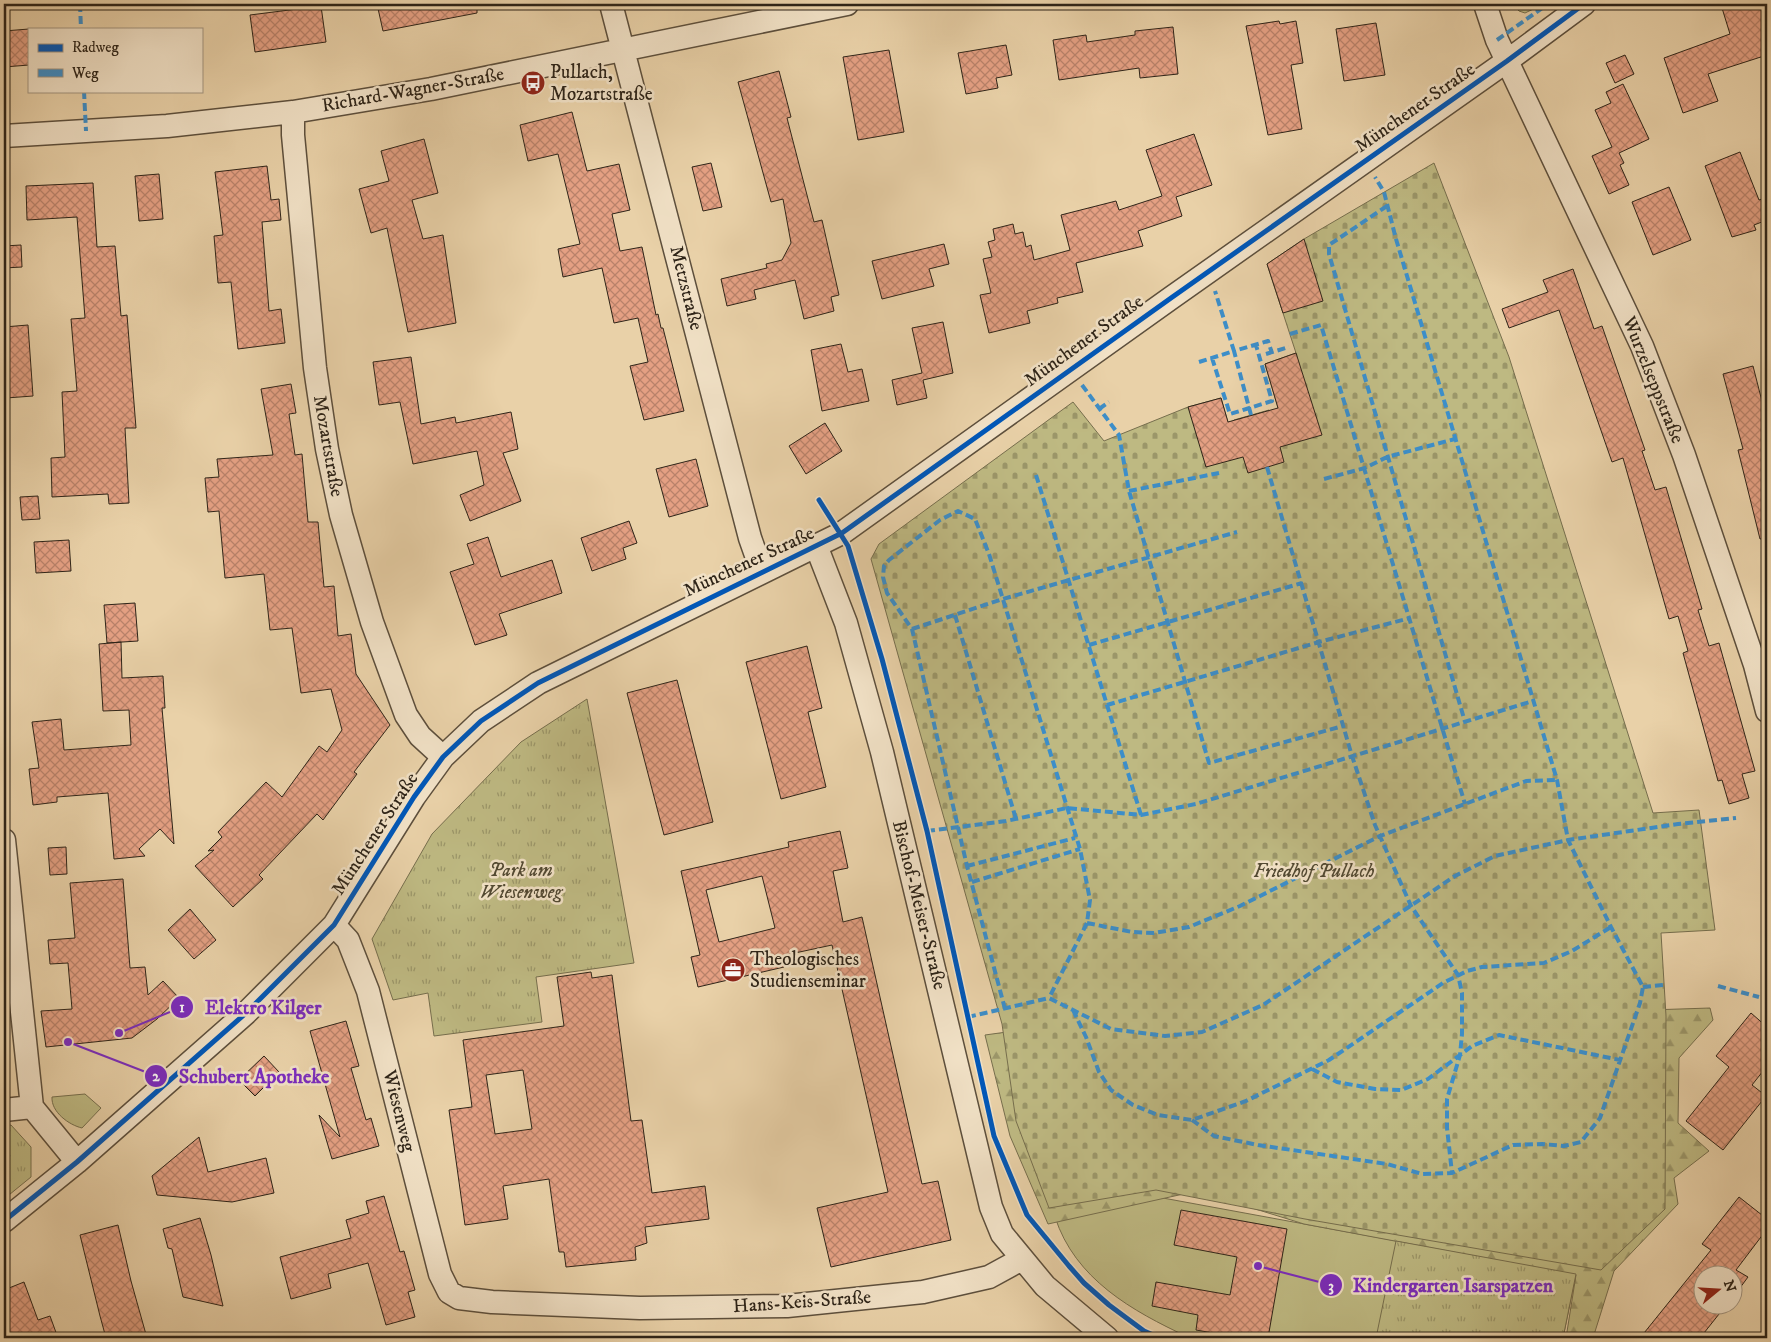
<svg xmlns="http://www.w3.org/2000/svg" width="1771" height="1342" font-family="'IM FELL DW Pica',serif">
<style>
.grass{fill:#beb982;stroke:#766e4d}
.forest{fill:url(#forest-firs);stroke:#766e4d}
.cemetery{fill:url(#cemetery-stones);stroke:#766e4d}
.park{fill:url(#park-tufts);stroke:#766e4d}
.building{fill:url(#building-cross-hatch);stroke:#2e2418;fill-rule:evenodd}
.lines{fill:none;stroke-linecap:round;stroke-linejoin:round}
.street-casing{stroke:#5d4f3c;stroke-width:25}
.street{stroke:#f1e1c6;stroke-width:22}
.quiet{stroke:#3c8ec9;stroke-width:4;stroke-dasharray:8 4;stroke-linecap:butt}
.cycleway-casing{stroke:#f1e1c6;stroke-width:8}
.cycleway{stroke:#0057b8;stroke-width:5}
.labels{text-anchor:middle;dominant-baseline:central;stroke-width:5;stroke-linejoin:round;paint-order:stroke}
.poi-label{font-size:19px;fill:#2e2418;stroke:#f1e1c6;text-anchor:start}
.street-label{font-size:19px;fill:#2e2418;stroke:#f1e1c6}
.park-label{font-size:19px;font-style:italic;fill:#524932;stroke:#f1e1c6}
.leader{fill:none;stroke:#7b2cbf;stroke-width:2}
.callout-dot{fill:#7b2cbf;stroke:#f1e1c6;stroke-width:2}
.mark-label{font-size:15px;text-anchor:middle;font-weight:bold;fill:#fff}
.callout-label{font-size:20px;text-anchor:middle;font-weight:bold;fill:#7b2cbf;stroke:#f1e1c6;stroke-width:5;stroke-linejoin:round;paint-order:stroke}
</style>
<defs>
<pattern id="forest-firs" width="22" height="20" patternUnits="userSpaceOnUse" patternTransform="scale(1.25)"><rect width="22" height="20" fill="#beb982"/><path d="M5 1l3.5 6h-7zM16 11l3.5 6h-7z" fill="#9b9669"/></pattern>
<pattern id="cemetery-stones" width="16" height="16" patternUnits="userSpaceOnUse" patternTransform="scale(1.25)"><rect width="16" height="16" fill="#beb982"/><path d="M2 7V4a2 2 0 0 1 4 0v3zM10 15v-3a2 2 0 0 1 4 0v3z" fill="#9b9669"/></pattern>
<pattern id="park-tufts" width="24" height="20" patternUnits="userSpaceOnUse" patternTransform="scale(1.25)"><rect width="24" height="20" fill="#beb982"/><path d="M3 7l-1-3M5 7V3M7 7l1-3M15 17l-1-3M17 17v-4M19 17l1-3" fill="none" stroke="#9b9669"/></pattern>
<pattern id="building-cross-hatch" width="8" height="8" patternUnits="userSpaceOnUse" patternTransform="scale(1.25)"><rect width="8" height="8" fill="#e4a083"/><path d="M0 0l8 8M0 8l8-8" fill="none" stroke="#b9826a"/></pattern>
</defs>
<rect width="100%" height="100%" fill="#e9d1a8"/>
<filter id="stains"><feTurbulence type="fractalNoise" baseFrequency=".004" numOctaves="4"/><feColorMatrix values="0 0 0 0 .2 0 0 0 0 .09 0 0 0 0 .02 0 0 0 .5 -.17"/></filter>
<radialGradient id="worn" r=".72"><stop offset=".6" stop-color="#630" stop-opacity="0"/><stop offset="1" stop-color="#630" stop-opacity=".3"/></radialGradient>
<path class="grass" d="M85,1094L101,1108L82,1128C69,1125 51,1112 52,1097Z
M1163,1198L1576,1274L1563,1338L1188,1337C1132,1311 1075,1279 1055,1217Z"/>
<path class="forest" d="M1710,1008L1713,1020L1679,1058L1678,1123L1709,1151L1674,1178L1678,1204L1614,1271L1593,1338H1566L1576,1275L1304,1224L1197,1191L1048,1224L1010,1136L985,1035L1014,1031Z"/>
<path class="cemetery" d="M1434,163L1509,357L1653,813L1699,810L1715,930L1661,933L1666,1016L1665,1209L1601,1270L1305,1219L1156,1190L1049,1208L1016,1121L1002,1024L871,559L879,544L1073,402L1104,441L1188,407L1221,398L1229,426L1234,420L1269,410L1271,414L1279,411L1265,364L1296,353L1267,264L1304,239Z"/>
<path class="park" d="M1513,4H1544L1525,13L1519,11Z
M587,699L634,963L536,977L542,1022L434,1036L428,993L393,1000L372,939L432,834L521,742Z
M11,1125L31,1147V1177L4,1199V1126Z
M1396,1241L1576,1274L1563,1338H1376Z"/>
<path class="building" d="M377,4H477V13L383,31Z
M1737,4H1767V55L1708,74L1718,101L1683,113L1664,58L1730,34L1722,8Z
M321,6L326,42L255,52L250,15Z
M1279,21L1280,24L1296,21L1303,63L1291,65L1302,129L1268,135L1246,26Z
M1376,23L1385,75L1344,81L1336,29Z
M1173,27L1178,74L1140,78L1139,68L1059,80L1053,40L1086,35L1087,42L1135,35V31Z
M29,29V65L4,67V31Z
M1006,45L1012,75L996,78L998,88L966,94L958,53Z
M889,50L904,132L858,140L843,57Z
M1625,55L1634,74L1615,83L1606,63Z
M779,71L791,117L787,118L814,222L822,220L839,295L831,297L834,311L804,319L795,280L754,290L756,299L727,306L721,279L767,268L766,264L782,260L791,243L783,199L771,202L738,82Z
M1623,84L1649,139L1619,153L1624,163L1620,165L1629,185L1609,194L1592,156L1612,147L1595,110L1611,103L1606,92Z
M572,112L587,171L619,164L630,210L612,214L620,251L642,247L656,315L658,314L661,328H663L684,411L644,420L630,366L648,362L638,318L614,323L602,268L563,277L558,249L580,244L558,154L528,161L520,125Z
M1194,134L1212,185L1176,197L1182,216L1138,231L1143,246L1076,263L1083,292L1057,298L1058,303L1027,311L1030,323L989,333L980,295L991,293L983,259L992,257L988,242L995,240L993,229L1013,224L1015,234L1023,232L1026,247L1031,245L1034,260L1070,250L1061,215L1116,201L1119,210L1162,196L1146,150Z
M424,139L438,193L412,200L423,239L443,235L456,323L408,332L387,228L371,233L359,189L389,181L381,151Z
M1740,152L1759,200L1767,197V220L1754,225L1756,230L1732,237L1705,166Z
M711,163L722,207L703,211L692,167Z
M267,166L271,200L279,199L281,220L262,222L269,311L281,309L285,343L238,349L231,282L218,283L214,236L223,235L215,172Z
M159,174L163,219L139,221L135,176Z
M93,183L97,247L115,246L121,316L127,315L136,428H125L129,503L109,504L108,494L52,497L51,458L65,457L62,392L77,391L71,319L85,318L77,217L27,220L26,186Z
M1669,187L1691,240L1653,255L1632,202Z
M1304,239L1323,301L1283,313L1267,264Z
M944,244L949,264L929,269L934,286L882,299L872,261Z
M21,245L22,267L4,268V246Z
M1573,269L1594,329L1602,326L1645,450L1642,451L1655,490L1666,487L1702,609L1698,610L1709,646L1719,643L1755,771L1742,774L1749,798L1729,804L1722,780L1718,781L1683,653L1688,651L1678,616L1669,619L1623,458L1612,462L1559,310L1509,328L1502,309L1548,292L1543,280Z
M943,322L953,373L923,380L927,398L897,405L892,380L922,373L912,328Z
M28,325L33,396L6,398L4,327Z
M841,344L848,372L862,369L869,401L822,411L811,350Z
M1296,353L1322,435L1280,447L1284,462L1248,473L1243,457L1206,467L1188,407L1221,398L1228,422L1278,408L1265,364Z
M411,357L421,424L455,417L456,423L511,412L518,449L503,453L521,501L470,521L460,495L484,485L477,451L413,464L400,402L379,405L373,362Z
M1753,366L1767,421V538L1760,539L1738,450L1743,449L1723,374Z
M291,384L296,413L289,414L295,455L302,454L308,522H318L324,587L334,586L338,636L351,634L356,674L390,725L354,772L357,774L323,820L317,814L259,875L263,879L233,907L195,866L214,850L208,851L222,837L218,832L266,782L282,797L319,746L327,752L342,730L331,689L301,693L292,628L270,630L264,574L225,578L219,511L208,512L205,478L219,477L217,459L273,455L261,389Z
M825,423L842,451L806,474L789,446Z
M696,459L708,506L669,517L656,469Z
M38,496L40,519L22,520L20,497Z
M629,521L637,543L623,548L626,559L592,571L581,538Z
M488,537L501,577L552,560L562,593L499,614L507,635L475,645L450,572L474,564L467,544Z
M69,540L71,571L36,573L34,542Z
M135,603L138,641L107,643L104,605Z
M121,642L122,678L163,676L165,708H162L174,844L160,829L139,849L145,856L114,859L108,793L57,797V802L33,805L29,769L39,768L32,722L61,719L64,750L131,745L129,710L103,711L99,644Z
M807,646L822,708L808,712L826,787L781,799L746,662Z
M677,680L713,822L664,835L627,693Z
M840,831L848,868L833,871L843,922L862,917L922,1184L938,1181L951,1240L831,1267L817,1208L888,1192L832,945L781,956L784,967L698,987L691,957L700,955L681,871L789,847L788,842ZM762,876L775,928L719,942L706,890Z
M66,847L67,874L50,875L48,848Z
M123,879L130,968L145,967L148,995L163,981L179,998L157,1019L132,1038L46,1047L41,1011L72,1009L68,963L50,964L48,940L75,938L70,883Z
M190,909L216,940L194,959L168,930Z
M591,972L592,978L612,975L631,1121L642,1120L652,1193L705,1186L709,1219L645,1227L647,1243L635,1247L636,1260L566,1267L564,1252H559L549,1179L503,1186L508,1219L465,1225L449,1110L472,1107L463,1040L564,1026L557,977ZM523,1070L532,1129L495,1134L486,1075Z
M1751,1013L1767,1027V1066L1752,1085L1766,1096L1723,1150L1686,1121L1729,1067L1716,1056Z
M346,1021L359,1066L351,1068L366,1120L371,1118L379,1146L332,1159L319,1115L340,1137L310,1031Z
M264,1056L279,1072L255,1096L239,1080Z
M199,1137L208,1172L266,1158L274,1193L232,1202L157,1195L152,1176Z
M384,1196L400,1252L404,1251L415,1290L408,1292L415,1317L386,1325L368,1263L328,1274L331,1288L291,1299L280,1257L351,1238L346,1220L369,1213L366,1201Z
M1739,1197L1767,1219V1229L1736,1270L1748,1277L1734,1296V1274H1704V1304H1727L1700,1338H1640L1711,1250L1702,1244Z
M1181,1210L1287,1229L1268,1338H1242L1196,1330L1198,1315L1152,1306L1156,1282L1230,1295L1237,1257L1174,1245Z
M200,1218L211,1255L223,1306L183,1297L172,1249L168,1248L163,1229Z
M118,1225L131,1281L147,1338H106L100,1316L80,1235Z
M24,1282L38,1320L50,1316L58,1338H4V1290Z"/>
<g class="lines">
<defs>
<path id="street" d="M611,4L750,538L762,572
M1485,4L1497,40L1642,346L1684,455L1755,665L1767,711
M293,112V135L315,368L327,449L341,515L372,622L406,715L420,736L443,757
M4,136L167,126L293,112L431,89L847,4
M817,548L846,623L882,752L991,1207L1002,1234L1045,1286L1107,1338
M4,840L32,1107L77,1162
M334,925L348,940L368,991L440,1274L449,1292L459,1298L492,1302L640,1308L787,1306L923,1292L989,1277L1022,1259
M4,1110L32,1107
M4,1221L77,1162L246,1013L334,925L414,797L443,757L481,721L538,683L842,533L1171,298L1507,61L1584,4"/>
</defs>
<use href="#street" class="street-casing"/>
<use href="#street" class="street"/>
<path class="quiet" d="M80,4L81,29
M1497,40L1548,4
M84,91L86,131
M1387,206L1329,245V254L1465,722
M1290,334L1321,325L1465,804
M1266,354L1289,347
M1212,358L1230,414L1272,401L1256,345
M1199,362L1234,351L1215,291
M1082,385L1119,435L1129,491L1209,763L1343,726
M1099,409L1109,402
M1251,415L1234,351L1268,341L1272,353
M1267,467L1352,756L1375,825L1411,906L1458,975L1462,993V1034L1460,1055L1447,1099V1128L1452,1173
M1036,475L1141,815
M1324,479L1365,468L1387,457L1455,439
M1129,491L1219,473
M955,615L1016,819
M912,629L1003,599L1237,532
M1089,645L1302,583
M1107,705L1319,642L1410,618
M927,831L1006,821L1067,808L1141,815L1196,804L1533,701
M967,866L1075,838
M972,882L1080,849
M1087,923L1132,932L1154,933L1189,927L1240,906L1380,836L1526,781L1557,780
M1718,986L1759,997
M1643,987L1663,985
M1005,1009L967,866L912,629L887,593L883,577L884,566L889,560L940,520L958,511L975,519L989,554L1080,849L1090,900L1087,923L1049,998
M1073,1010L1086,1037L1099,1072L1111,1090L1133,1105L1158,1115L1192,1120L1246,1101L1329,1060L1443,983L1467,971L1482,967L1544,963L1572,951L1611,927
M968,1017L1049,998L1111,1029L1165,1036L1202,1032L1263,1005L1455,876L1495,856L1568,840L1678,824L1736,818
M1312,1069L1337,1082L1375,1089L1401,1090L1428,1079L1472,1046L1499,1035L1620,1060
M1192,1120L1214,1136L1258,1145L1387,1164L1422,1174L1452,1173L1513,1145L1542,1144L1564,1146L1581,1142L1600,1118L1640,1003L1643,987L1611,927L1568,840L1557,780L1396,239L1384,192L1375,177"/>
<defs>
<path id="cycleway" d="M819,500L848,546L882,659L927,831L994,1136L1027,1215L1069,1266L1084,1283L1109,1305L1144,1331L1160,1338
M4,1221L77,1162L246,1013L334,925L414,797L443,757L481,721L538,683L842,533L1171,298L1507,61L1584,4"/>
</defs>
<use href="#cycleway" class="cycleway-casing"/>
<use href="#cycleway" class="cycleway"/>
</g>
<defs>
<symbol id="bus-disc" viewBox="-11 -11 22 22"><circle r="9.5" fill="#8f2418" stroke="#f1e1c6"/><path d="M-5-6H5V4H4V6H2V4H-2V6H-4V4H-5ZM-3.5-4V0h7V-4ZM-3.5 1.2v1.5H-2V1.2ZM2 1.2v1.5H3.5V1.2Z" fill="#fff"/></symbol>
<symbol id="office-disc" viewBox="-11 -11 22 22"><circle r="9.5" fill="#8f2418" stroke="#f1e1c6"/><path d="M-6-3h4V-5.5h4V-3h4V5H-6ZM-1-4.5V-3h2v-1.5ZM-6 0V1H6V0Z" fill="#fff"/></symbol>
</defs>
<g fill-rule="evenodd">
<use href="#bus-disc" x="519" y="69" width="28" height="28"/>
<use href="#office-disc" x="719" y="956" width="28" height="28"/>
</g>
<g class="labels">
<g class="poi-label">
<text x="550" y="72">Pullach,<tspan x="550" dy="22">Mozartstraße</tspan></text>
<text x="750" y="959">Theologisches<tspan x="750" dy="22">Studienseminar</tspan></text>
</g>
<g class="street-label">
<text transform="translate(413 90) rotate(-10)">Richard-Wagner-Straße</text>
<text transform="translate(1415 108) rotate(-35)">Münchener Straße</text>
<text transform="translate(686 288) rotate(76)">Metzstraße</text>
<text transform="translate(1084 341) rotate(-36)">Münchener Straße</text>
<text transform="translate(1653 380) rotate(68)">Wurzelseppstraße</text>
<text transform="translate(328 446) rotate(80)">Mozartstraße</text>
<text transform="translate(749 562) rotate(-25)">Münchener Straße</text>
<text transform="translate(375 834) rotate(-57)">Münchener Straße</text>
<text transform="translate(919 905) rotate(76)">Bischof-Meiser-Straße</text>
<text transform="translate(399 1111) rotate(76)">Wiesenweg</text>
<text transform="translate(802 1302) rotate(-4)">Hans-Keis-Straße</text>
</g>
<g class="park-label">
<text x="521" y="870">Park am<tspan x="521" dy="22">Wiesenweg</tspan></text>
<text x="1314" y="871">Friedhof Pullach</text>
</g>
</g>
<path class="leader" d="M119 1033L182 1007M68 1042L156 1076M1258 1266L1331 1285"/>
<g class="callout-dot">
<circle cx="119" cy="1033" r="5"/>
<circle cx="68" cy="1042" r="5"/>
<circle cx="1258" cy="1266" r="5"/>
<circle cx="182" cy="1007" r="12"/>
<circle cx="156" cy="1076" r="12"/>
<circle cx="1331" cy="1285" r="12"/>
</g>
<g class="mark-label">
<text x="182" y="1012">1</text>
<text x="156" y="1081">2</text>
<text x="1331" y="1291">3</text>
</g>
<g class="callout-label">
<text x="263" y="1014">Elektro Kilger</text>
<text x="254" y="1083">Schubert Apotheke</text>
<text x="1453" y="1292">Kindergarten Isarspatzen</text>
</g>
<rect width="1771" height="1342" fill="none" stroke="#e9d1a8" stroke-width="20"/>
<rect x="5" y="5" width="1761" height="1332" fill="none" stroke="#2e2418" stroke-width="2.5"/>
<rect x="10" y="10" width="1751" height="1322" fill="none" stroke="#2e2418"/>
<rect x="28" y="28" width="175" height="65" fill="#f1e1c6" stroke="#a39580"/>
<rect x="38" y="44" width="25" height="8" fill="#0057b8" stroke="#a39580"/>
<text x="72" y="52" font-size="15" fill="#2e2418">Radweg</text>
<rect x="38" y="69" width="25" height="8" fill="#3c8ec9" stroke="#a39580"/>
<text x="72" y="78" font-size="15" fill="#2e2418">Weg</text>
<g transform="translate(1718 1290) rotate(72)"><circle r="24" fill="#f1e1c6" stroke="#a39580"/>
<path d="M0-4L9 19L0 12L-9 19Z" fill="#8f2418"/>
<text y="-8" font-size="14" font-weight="bold" text-anchor="middle" fill="#2e2418">N</text>
</g>
<rect width="100%" height="100%" filter="url(#stains)"/>
<rect width="100%" height="100%" fill="url(#worn)"/>
</svg>
